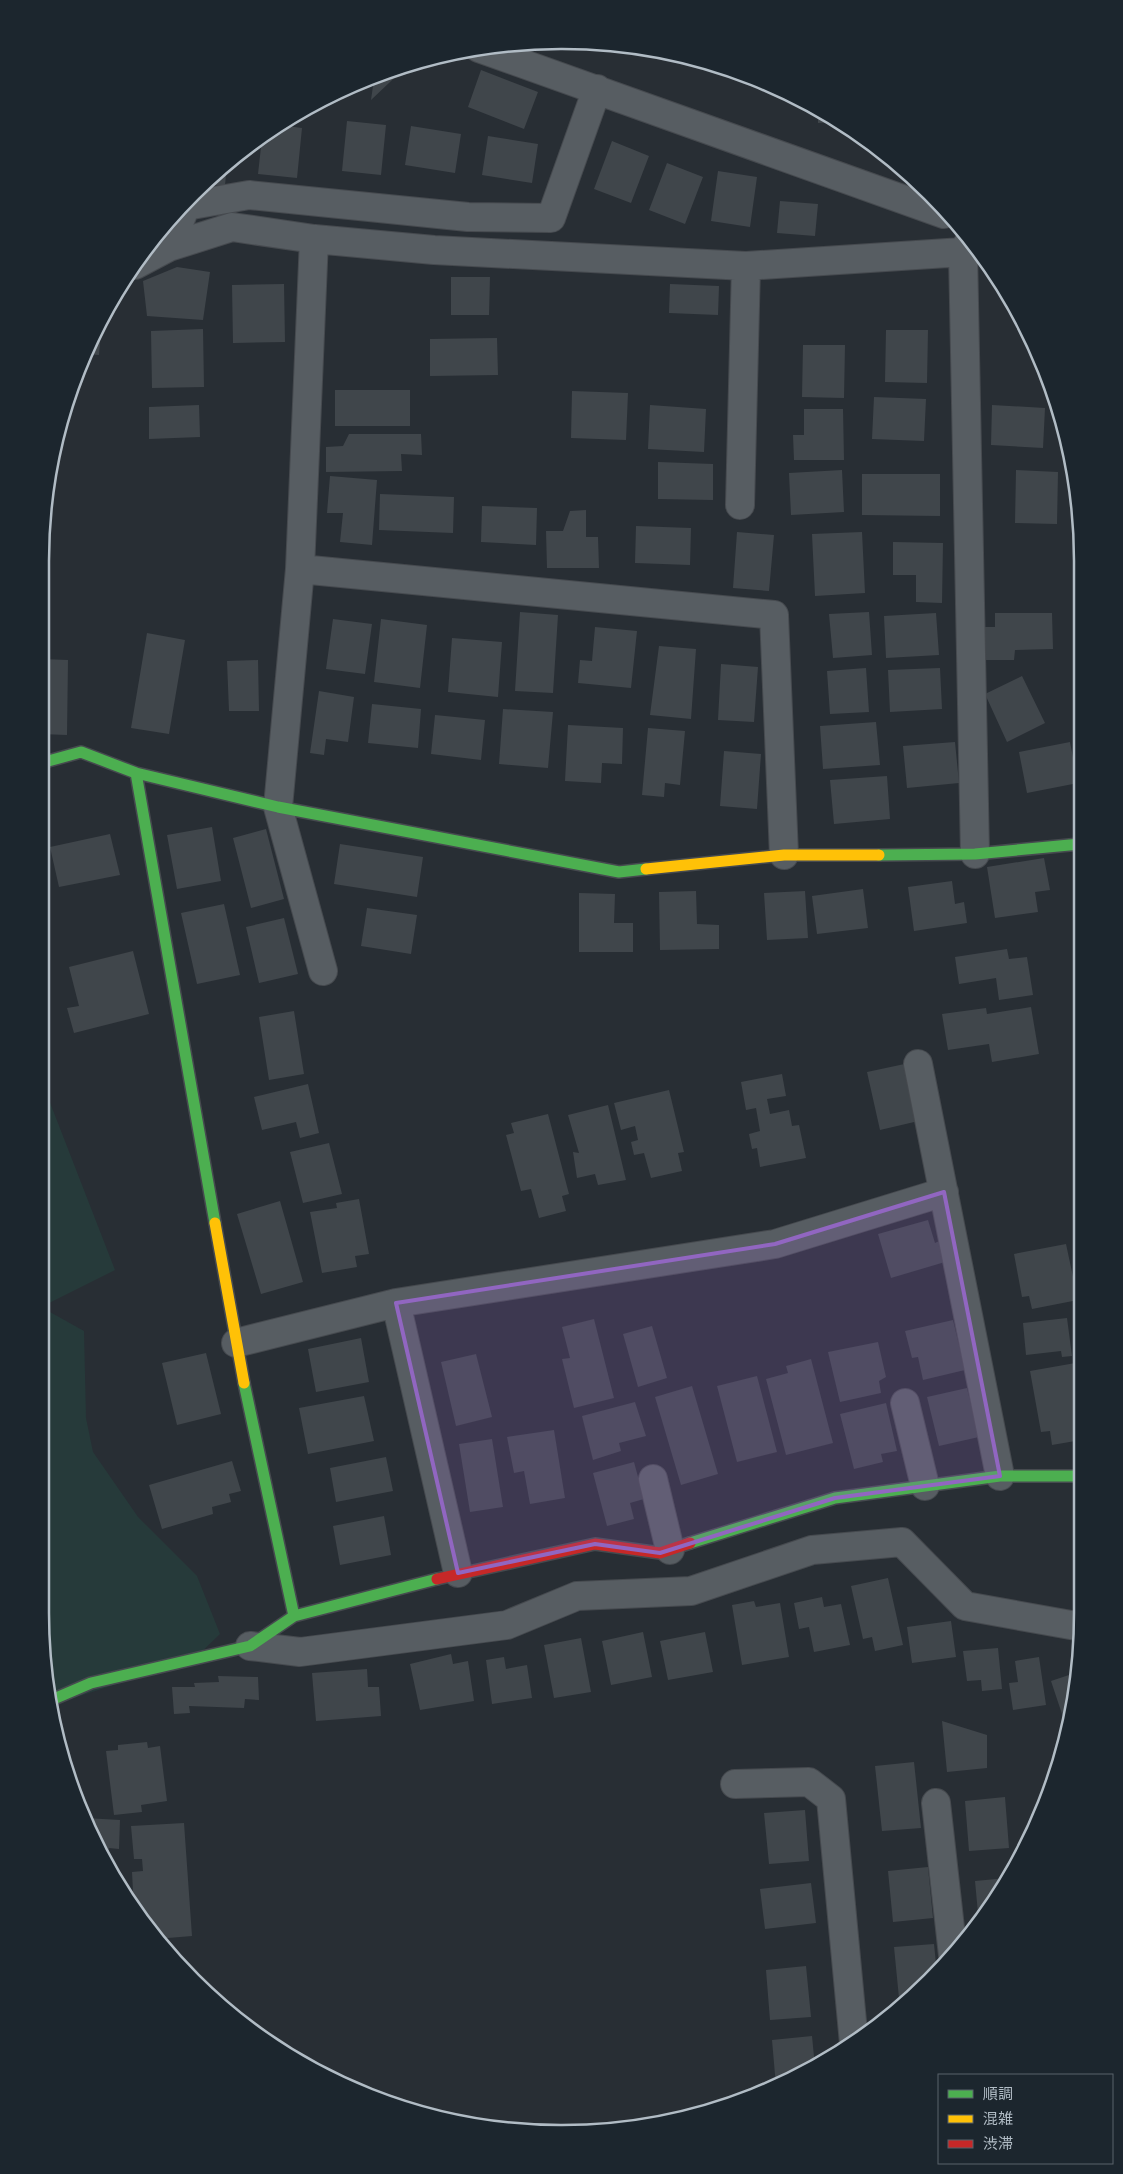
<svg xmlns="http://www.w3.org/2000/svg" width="1123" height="2174" font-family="Montserrat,'Noto Sans JP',sans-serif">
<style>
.green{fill:#263a3a}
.building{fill:#40464b}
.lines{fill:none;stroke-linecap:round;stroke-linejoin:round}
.street-casing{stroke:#464a4f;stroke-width:30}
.fast-casing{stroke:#464a4f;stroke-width:14}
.slow-casing{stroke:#464a4f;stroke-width:14}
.jam-casing{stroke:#464a4f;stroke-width:14}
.street{stroke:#575d62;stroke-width:28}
.fast{stroke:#4caf50;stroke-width:11}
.slow{stroke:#ffc107;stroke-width:11}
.jam{stroke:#c62828;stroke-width:11}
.marked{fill:#9166c1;fill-opacity:0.2;stroke:#9166c1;stroke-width:4;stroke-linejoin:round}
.rim{fill:none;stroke:#b1bcc5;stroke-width:2.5}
</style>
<rect width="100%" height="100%" fill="#282e34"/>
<path class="green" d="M42,1082L115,1270L41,1307L84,1331L86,1418L93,1452L138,1517L197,1576L220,1634L194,1659L49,1706L40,1613V1582L44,1578L40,1569L41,1083Z"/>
<path class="building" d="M409,64L371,100L374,79L370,78L394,68Z
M481,70L538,92L524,129L468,107Z
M344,90V99L331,96L336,94Z
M818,111L835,122L818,123Z
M347,121L386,125L381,175L342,171Z
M279,125L302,128L297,178L258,174L262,138Z
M411,126L461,134L455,173L405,165Z
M488,136L538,144L532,183L482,175Z
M612,141L649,156L631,203L594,189Z
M227,162L225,186L204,184L218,169Z
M667,163L703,177L685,224L649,210Z
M718,171L757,177L750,227L711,221Z
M780,201L818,204L815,236L777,233Z
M177,267L210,272L203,320L147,316L143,281Z
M451,277H490L489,315H451Z
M284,284L285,342L233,343L232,285Z
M670,284L719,286L718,315L669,313Z
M1013,306L1017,312L1020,319H1013Z
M102,318L99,355L85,354L94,331Z
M203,329L204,387L152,388L151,331Z
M886,330H928L927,383L885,382Z
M497,338L498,375L430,376V339Z
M803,345H845L844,398L802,397Z
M335,390H410V426H335Z
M572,391L628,393L626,440L571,438Z
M874,397L926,399L924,441L872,439Z
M199,405L200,437L149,439V407Z
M650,405L706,409L704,452L648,449Z
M992,405L1045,408L1043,448L991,445Z
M804,409H843L844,460H794L793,435H804Z
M349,434H421L422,455L401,454L402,471L326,472V447L343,446Z
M658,462L713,464V500L658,499Z
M842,470L844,512L791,515L789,473Z
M1016,470L1058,472L1057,524L1015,523Z
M862,474H940V516L862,515Z
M330,476L377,480L372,545L340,542L343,513H327Z
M49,480L52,510H44L47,491Z
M380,494L454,497L453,533L379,530Z
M482,506L537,508L536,545L481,542Z
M586,510V537H598L599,568H547L546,531H563L570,511Z
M636,526L691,528L690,565L635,563Z
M737,532L774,535L769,591L733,588Z
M862,532L865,593L815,596L812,534Z
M893,542L943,543L942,603L916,602V575H893Z
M520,612L558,615L553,693L515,691Z
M869,612L872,655L833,658L829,614Z
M936,613L939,655L886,658L884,616Z
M995,613H1052L1053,649L1015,650L1014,660H985L984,627H995Z
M333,619L372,624L365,674L326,669Z
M381,619L427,625L420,688L374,682Z
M595,627L637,631L631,688L578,683L580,660L592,661Z
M147,633L185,640L169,734L131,728Z
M452,638L502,642L498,697L448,692Z
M659,646L696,649L691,719L650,715Z
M41,659L68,660L67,735L41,734Z
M258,660L259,711H229L227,661Z
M721,664L758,667L754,722L718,720Z
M866,668L869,712L830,714L827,671Z
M940,668L942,709L890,712L888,670Z
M1022,676L1045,723L1007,742L985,694Z
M319,691L354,697L348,742L326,739L324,755L310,753Z
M372,704L421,709L418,748L368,743Z
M503,709L553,712L548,768L499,764Z
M435,715L485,720L481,760L431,754Z
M876,722L880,765L823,769L820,726Z
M568,725L623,728L622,764L602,763L601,783L565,781Z
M648,728L685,731L680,785L665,783L664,797L642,795Z
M955,742L959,783L907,788L903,746Z
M1070,742L1078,783L1027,793L1019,752Z
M724,751L761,754L757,809L720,806Z
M887,776L890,819L834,824L830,780Z
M212,827L221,881L177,889L167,835Z
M266,829L284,899L251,908L233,838Z
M110,834L120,875L59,887L50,847Z
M340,844L423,857L417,897L334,884Z
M1044,858L1050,890L1035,892L1038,912L995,918L987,867Z
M952,881L955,904L964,902L967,923L914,931L908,887Z
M863,889L868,928L817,934L812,896Z
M696,891L697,924L719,925V949L660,950L659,892Z
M805,891L808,938L767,940L764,893Z
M579,893L615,894L614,923H633V952H579Z
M224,904L240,975L197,984L181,913Z
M367,908L417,915L411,954L361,946Z
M284,918L298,974L259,983L246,927Z
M1007,949L1009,959L1027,957L1033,995L999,1000L996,978L959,984L955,957Z
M133,951L149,1014L74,1033L67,1008L79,1006L69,967Z
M1031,1007L1039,1054L992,1062L989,1044L948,1050L942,1014L986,1008L987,1014Z
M294,1011L304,1074L269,1080L259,1017Z
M914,1062L927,1119L880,1130L867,1072Z
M782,1074L786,1096L767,1099L770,1114L789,1110L792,1126L799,1125L806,1158L760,1167L757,1148L752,1149L749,1134L760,1131L756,1108L746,1110L741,1082Z
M308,1084L319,1133L300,1138L296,1122L262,1130L254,1097Z
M669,1090L684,1152L678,1153L682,1171L651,1178L644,1153L634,1155L631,1142L638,1140L635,1126L621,1130L614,1103Z
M608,1105L626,1180L598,1185L595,1174L577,1178L573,1152L579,1153L568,1115Z
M548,1114L569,1194L562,1196L566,1211L539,1218L531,1189L521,1191L506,1135L514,1133L511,1123Z
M329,1143L342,1194L303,1203L290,1152Z
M359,1199L369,1254L355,1256L357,1267L322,1273L310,1212L337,1208L336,1203Z
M280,1201L303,1282L261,1294L237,1214Z
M928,1220L935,1243L939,1241L945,1262L891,1278L878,1234Z
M1066,1244L1078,1300L1032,1309L1029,1296L1022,1297L1014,1254Z
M1067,1318L1072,1356L1062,1357L1061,1351L1026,1355L1023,1323Z
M594,1319L614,1398L574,1408L562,1359L570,1358L562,1327Z
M953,1320L965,1370L923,1380L918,1357L912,1358L905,1331Z
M652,1326L667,1378L638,1387L623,1334Z
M361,1338L369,1382L316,1392L308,1349Z
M878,1342L886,1377L879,1381L881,1393L840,1402L828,1352Z
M206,1353L221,1414L177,1425L162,1363Z
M476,1354L492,1417L456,1426L441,1362Z
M811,1359L833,1443L786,1455L766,1379L788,1373L786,1366Z
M1081,1362V1440L1052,1445L1050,1431L1041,1432L1030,1371Z
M757,1376L777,1452L737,1462L717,1386Z
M692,1386L718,1474L681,1485L655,1397Z
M967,1388L979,1437L939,1446L927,1397Z
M364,1396L374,1441L308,1454L299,1408Z
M635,1402L646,1436L619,1443L621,1451L593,1460L582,1416Z
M886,1403L897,1451L881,1454L883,1462L854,1469L840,1414Z
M554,1430L565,1498L530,1504L524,1471L514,1473L507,1437Z
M492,1439L503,1507L470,1512L459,1444Z
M386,1457L393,1491L336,1502L330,1468Z
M232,1461L241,1491L229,1494L231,1502L212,1507L213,1514L162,1529L149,1485Z
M634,1462L644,1499L630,1503L634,1519L607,1526L593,1473Z
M384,1516L391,1555L340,1565L333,1526Z
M888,1578L903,1645L875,1651L872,1637L863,1639L851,1586Z
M822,1597L824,1607L841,1604L850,1645L814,1652L809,1627L799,1629L794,1603Z
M754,1601L756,1607L780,1603L789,1657L742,1665L732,1605Z
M951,1621L956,1657L912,1663L907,1627Z
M643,1632L652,1677L611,1685L602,1641Z
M705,1632L713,1672L668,1680L660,1641Z
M581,1638L591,1692L554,1698L544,1645Z
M998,1648L1002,1689L982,1691L981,1680L967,1681L963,1651Z
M451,1654L453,1664L468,1661L474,1701L420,1710L410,1664Z
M504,1657L506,1669L527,1665L532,1698L492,1704L486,1660Z
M1039,1657L1046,1705L1013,1710L1009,1683L1018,1682L1015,1661Z
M367,1669L368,1687H379L381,1716L316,1721L312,1673Z
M1072,1674L1075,1685L1068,1732L1051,1681Z
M218,1676L258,1677L259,1700L245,1699L244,1708L189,1706L190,1713L174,1714L172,1687H195L194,1683L219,1682Z
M942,1721L987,1735V1768L947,1772Z
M147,1742L148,1748L160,1746L167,1801L141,1805L142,1812L114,1815L106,1751L118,1750V1745Z
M60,1753L68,1755L64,1768V1765Z
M914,1762L921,1828L882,1831L875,1766Z
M1005,1797L1009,1848L969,1851L965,1801Z
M805,1810L809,1861L769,1864L764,1813Z
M85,1818L120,1820L119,1849L109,1848L108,1868Z
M184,1823L192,1936L156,1939L144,1924L143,1911L134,1910L132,1872L143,1871L142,1859H134L131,1826Z
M928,1867L933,1918L893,1922L888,1871Z
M1007,1878L979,1924L975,1881Z
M811,1883L816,1923L765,1929L760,1889Z
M934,1944L937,1974L911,1997L899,1998L894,1947Z
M806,1966L811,2017L770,2020L766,1970Z
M812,2036L815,2067L776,2086L772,2040Z"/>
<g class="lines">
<defs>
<path id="street" d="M479,48L944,214
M314,239L300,569L278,807L323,971
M969,242L963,252L975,854
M169,247L186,206L249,195L468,217L551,218L597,89
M135,265L169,247L232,227L314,239L434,250L746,266L963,252
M740,505L746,266
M300,569L774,615L784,855
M918,1064L1000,1476
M396,1303L458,1573
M236,1343L396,1303L775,1244L944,1192
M905,1403L925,1486
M653,1479L670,1550
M250,1646L300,1652L507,1625L577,1596L691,1591L812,1550L902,1542L965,1606L1082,1627
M735,1784L809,1782L831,1799L854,2043
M936,1803L953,1955"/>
<path id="fast" d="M41,763L81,752L136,773L278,807L619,872L646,869
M136,773L215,1223
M879,855L975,854L1080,844
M244,1383L294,1616
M690,1543L835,1498L1000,1476H1081
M49,1701L91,1683L250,1646L294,1616L437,1579"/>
<path id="slow" d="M646,869L784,855H879
M215,1223L244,1383"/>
<path id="jam" d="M437,1579L595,1544L660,1553L690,1543"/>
</defs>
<use href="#street" class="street-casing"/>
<use href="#fast" class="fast-casing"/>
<use href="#slow" class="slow-casing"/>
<use href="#jam" class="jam-casing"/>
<use href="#street" class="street"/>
<use href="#fast" class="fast"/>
<use href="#slow" class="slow"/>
<use href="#jam" class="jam"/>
</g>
<path class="marked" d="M944,1192L1000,1476L835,1498L660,1553L595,1544L458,1573L396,1303L775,1244Z"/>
<path d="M0 0H1123V2174H0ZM561 49H562A512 512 0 0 1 1074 561V1613A512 512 0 0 1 562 2125H561A512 512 0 0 1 49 1613V561A512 512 0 0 1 561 49Z" fill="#1c262e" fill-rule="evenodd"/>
<path class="rim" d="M561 49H562A512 512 0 0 1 1074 561V1613A512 512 0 0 1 562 2125H561A512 512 0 0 1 49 1613V561A512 512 0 0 1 561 49Z"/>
<rect x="938" y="2074" width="175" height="90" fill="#1c262e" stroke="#58626a"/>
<rect x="948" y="2090" width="25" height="8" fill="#4caf50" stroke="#58626a"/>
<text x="983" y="2099" font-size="15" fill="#b1bcc5">順調</text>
<rect x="948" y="2115" width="25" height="8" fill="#ffc107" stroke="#58626a"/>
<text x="983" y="2124" font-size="15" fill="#b1bcc5">混雑</text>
<rect x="948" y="2140" width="25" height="8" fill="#c62828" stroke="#58626a"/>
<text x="983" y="2149" font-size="15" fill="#b1bcc5">渋滞</text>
</svg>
